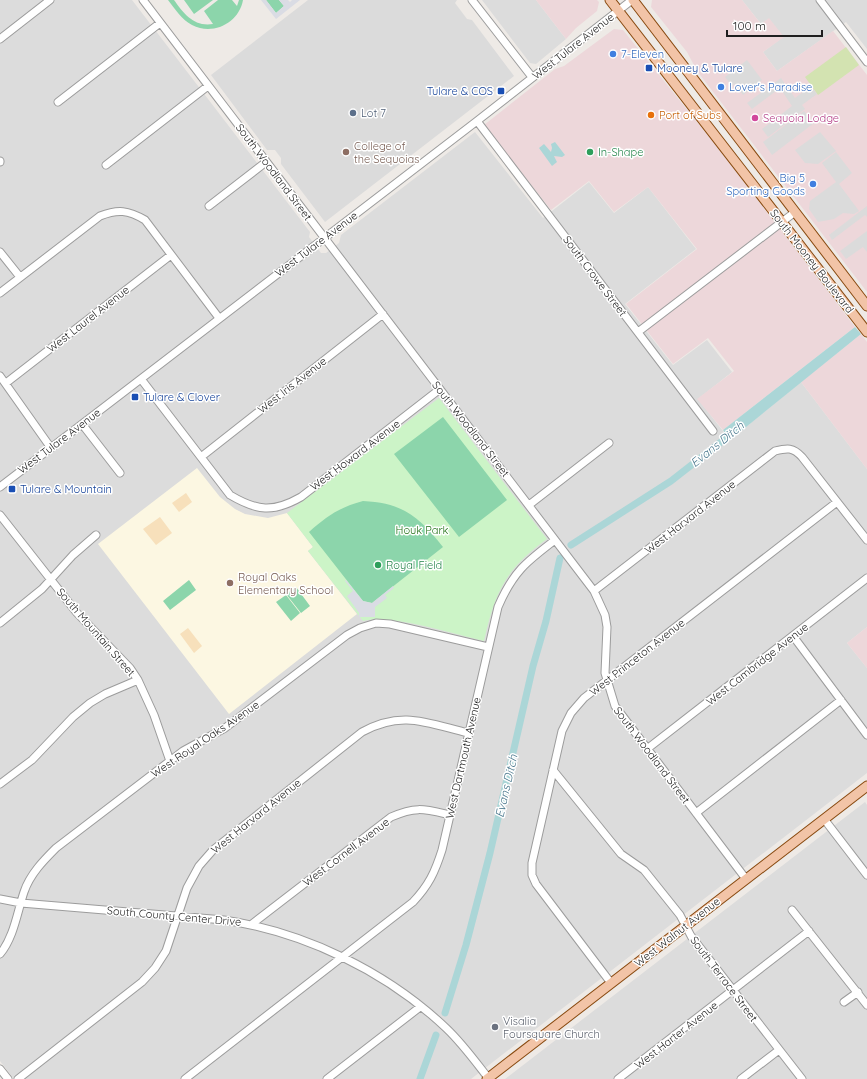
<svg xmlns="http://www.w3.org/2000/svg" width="867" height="1079" font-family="Quicksand,sans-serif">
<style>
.residential{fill:#dcdcdc}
.commercial{fill:#edd7da}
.education{fill:#fcf7e2}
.grass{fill:#d3e3b1}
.sand{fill:#f7e0bb}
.park{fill:#ccf4c7}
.pitch{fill:#8cd5ab}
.parking{fill:#dbdbdb}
.plaza{fill:#dadce4}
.water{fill:#abd6d7}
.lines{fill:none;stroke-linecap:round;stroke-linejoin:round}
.canal{stroke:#abd6d7;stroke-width:7}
.minor-casing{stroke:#9c9c9c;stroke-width:9}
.major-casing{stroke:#894a10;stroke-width:11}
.minor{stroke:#fff;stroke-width:7}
.major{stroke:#f2c4a7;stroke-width:9}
.shop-dot{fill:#3f7fe0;stroke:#fff;stroke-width:1.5}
.transit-dot{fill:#1a4fb4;stroke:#fff;stroke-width:1.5}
.service-dot{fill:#5c6f8a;stroke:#fff;stroke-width:1.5}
.food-dot{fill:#e8710a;stroke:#fff;stroke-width:1.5}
.hotel-dot{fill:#d1479c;stroke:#fff;stroke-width:1.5}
.education-dot{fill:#8d6e63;stroke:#fff;stroke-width:1.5}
.leisure-dot{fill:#2e9e5b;stroke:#fff;stroke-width:1.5}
.worship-dot{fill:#6b7280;stroke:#fff;stroke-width:1.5}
.labels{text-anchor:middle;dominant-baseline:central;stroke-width:3;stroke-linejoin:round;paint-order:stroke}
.street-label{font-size:11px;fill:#1f1f1f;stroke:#fff}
.shop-label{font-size:11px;fill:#366cbe;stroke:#fff;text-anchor:start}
.transit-label{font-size:11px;fill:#164399;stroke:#fff;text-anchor:start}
.service-label{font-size:11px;fill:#4e5e75;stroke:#fff;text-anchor:start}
.food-label{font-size:11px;fill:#c56008;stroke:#fff;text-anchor:start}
.hotel-label{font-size:11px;fill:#b23c85;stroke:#fff;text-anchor:start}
.education-label{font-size:11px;fill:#785e54;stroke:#fff;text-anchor:start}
.leisure-label{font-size:11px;fill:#27864d;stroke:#fff;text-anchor:start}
.park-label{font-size:11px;fill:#217217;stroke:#fff}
.worship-label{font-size:11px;fill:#5b616d;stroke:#fff;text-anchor:start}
.water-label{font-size:12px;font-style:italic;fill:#4b798e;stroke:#fff}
</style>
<rect width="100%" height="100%" fill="#eeeae6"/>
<path class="residential" d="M0,0H132L310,232L309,237L321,253H326L339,243L341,235L475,132L543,218L589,182L614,213L648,187L696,249L625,304L673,365L707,340L732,372L698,399L730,440L801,382L867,469V627L847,643L867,668V773L471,1079H14L0,1061Z
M482,0H536L566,39L536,64L530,63Z
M742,0H867V49L846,22L777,71L763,52L783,37L761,24Z
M865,802L867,805V1079H505Z"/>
<path class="commercial" d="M536,0H597L599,2L597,11L576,28L566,39Z
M652,0H742L761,24L769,18L784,37L763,52L777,71L833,31L867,75V292L697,71L687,52L651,7Z
M614,29L623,30L714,143L855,327L723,430L697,399L734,371L708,338L673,364L626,304L697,249L648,187L614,212L589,181L551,210L484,125L555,69L564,66Z
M861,334L867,342V469L801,382Z
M867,627V668L847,643Z"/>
<path class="education" d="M197,468L220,497L235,509L245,514L268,518L287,513L313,547L308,551L357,614L229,714L98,544Z"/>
<path class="grass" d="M846,47L859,65L818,95L805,77Z"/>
<path class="sand" d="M186,493L192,502L179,512L172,503Z
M160,517L172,533L156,545L143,529Z
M188,628L202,646L194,653L180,634Z"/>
<path class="park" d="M439,398L547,539C505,569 495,593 484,641C452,634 393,614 363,621L308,551L313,547L287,513Z"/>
<path class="pitch" d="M168,0H174C184,14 194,27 213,24L204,11L218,0H232L237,6L239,0H243C239,23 213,36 192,25C182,20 175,9 168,0Z
M184,0H213L194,14Z
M266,0H279L284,6L276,13Z
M443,417L507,500L459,537L394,454Z
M363,501C404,503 419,517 443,547L372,603L363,601L309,532C327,516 340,507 363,501Z
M189,580L196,590L170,610L163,601Z
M296,587L310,606L301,613L286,594Z
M286,595L300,613L291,621L276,602Z"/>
<path class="parking" d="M308,0H457L455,3L467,19L472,20L514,76L325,222L281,164V158L275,150H267L211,75Z
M747,60L762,80L743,95L735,84L732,86L725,77Z
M781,78L795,98L811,86L817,94L802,105L805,109L768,137L762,129L792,106L780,88L752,109L747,103Z
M804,111L814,123L772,155L763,142Z
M820,132L836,151L818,164L805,163L795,150Z
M836,152L852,173L839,184L859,211L854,214L843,213L834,219L818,222L809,209L810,201L836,182L822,163Z
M867,206V217L865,215L832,240L829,235Z
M867,231V252L863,247L846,259L840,251Z"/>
<path class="plaza" d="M261,0H266L276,13L284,6L279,0H288L290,2L292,0H300L276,19Z
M346,580L363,601L372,603L393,586L394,588L385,595L387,598L375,607V617H359V613L347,596L353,591L345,581Z"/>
<path class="water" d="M555,142L565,155L562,157L554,156L557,162L552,166L539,148L544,144L551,152L552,148L551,144Z
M855,327L861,334L730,440L723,430Z"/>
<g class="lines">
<path class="canal" d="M571,545L671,481L735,431
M445,1013L466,945L490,853L533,666L546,621L560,558
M420,1079L436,1035"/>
<defs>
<path id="minor" d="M143,0L594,591L605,615L607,627L605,673L615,706L746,879
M472,0L532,77
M820,0L867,62
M0,39L50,0
M58,102L160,23
M477,121L713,431
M0,161V162
M106,165L208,86
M209,206L266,162
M0,252L20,277
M0,293L100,216C118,209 128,210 145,220L219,318
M638,332L795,212
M0,376L51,448
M141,379L230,495C257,511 273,513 301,497L440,389
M6,383L171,255
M82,424L120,473
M201,457L383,314
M0,487L477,121L632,0
M529,505L609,443
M0,515L77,613L130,668L138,680L154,715L170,761
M594,591L775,451C787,448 793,447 802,457L867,540
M0,623L42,589L73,555L96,535
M793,636L867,735
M647,749L867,578
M553,770L621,854L644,870L680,915L691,936L802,1079
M0,784L32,760L73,717L90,703L105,694L138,680
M696,813L841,700
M824,819L867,875
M0,899L21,903L224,920C304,932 386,971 446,1028C462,1043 475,1061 489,1079
M792,910L867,1005
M252,924L391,817C416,806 424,809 450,815
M0,954C14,937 17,913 24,892C30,874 44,860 56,848L183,751L225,728L347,635L360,628L376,623L390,624L488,647
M611,983L536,884L532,875V863L562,731L571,713L584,698L837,502
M844,1002L858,992
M0,1069L8,1079
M18,1079L142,982L155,968L166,951L187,888L199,866L213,850L362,732C402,710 427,723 468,733
M185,1079L413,902C429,885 435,872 442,850L498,607C513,572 526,562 555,540
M327,1079L420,1007
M618,1079L809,931
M741,1079L779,1050"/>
<path id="major" d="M610,0L867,332
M633,0L867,306
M487,1079L867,786"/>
</defs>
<use href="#minor" class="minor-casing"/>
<use href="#major" class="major-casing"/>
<use href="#minor" class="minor"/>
<use href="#major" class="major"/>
</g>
<g class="shop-dot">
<circle cx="613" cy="54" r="4"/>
<circle cx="721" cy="87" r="4"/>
<circle cx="813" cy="184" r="4"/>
</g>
<g class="transit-dot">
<rect x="645" y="64" width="8" height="8" rx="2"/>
<rect x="497" y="87" width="8" height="8" rx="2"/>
<rect x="131" y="393" width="8" height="8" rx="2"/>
<rect x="8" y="485" width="8" height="8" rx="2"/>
</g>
<circle class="service-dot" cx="353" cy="113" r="4"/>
<circle class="food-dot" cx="651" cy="115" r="4"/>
<circle class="hotel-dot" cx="755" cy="118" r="4"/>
<g class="education-dot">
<circle cx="346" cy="152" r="4"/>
<circle cx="230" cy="583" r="4"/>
</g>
<g class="leisure-dot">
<circle cx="590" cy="152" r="4"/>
<circle cx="378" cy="565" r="4"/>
</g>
<circle class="worship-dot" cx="495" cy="1027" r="4"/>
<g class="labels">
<g class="street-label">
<text transform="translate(573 46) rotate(-38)">West Tulare Avenue</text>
<text transform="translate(274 172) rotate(53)">South Woodland Street</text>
<text transform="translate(316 244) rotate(-37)">West Tulare Avenue</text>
<text transform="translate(812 261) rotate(52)">South Mooney Boulevard</text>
<text transform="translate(595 276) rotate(53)">South Crowe Street</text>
<text transform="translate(88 319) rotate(-38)">West Laurel Avenue</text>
<text transform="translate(292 385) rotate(-38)">West Iris Avenue</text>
<text transform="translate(471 429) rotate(52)">South Woodland Street</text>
<text transform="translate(59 441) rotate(-37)">West Tulare Avenue</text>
<text transform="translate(355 455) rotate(-37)">West Howard Avenue</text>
<text transform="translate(690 517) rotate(-38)">West Harvard Avenue</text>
<text transform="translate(96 632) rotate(49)">South Mountain Street</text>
<text transform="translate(637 657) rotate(-38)">West Princeton Avenue</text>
<text transform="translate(757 664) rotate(-38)">West Cambridge Avenue</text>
<text transform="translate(205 739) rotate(-34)">West Royal Oaks Avenue</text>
<text transform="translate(652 755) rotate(53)">South Woodland Street</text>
<text transform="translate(463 758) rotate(-77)">West Dartmouth Avenue</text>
<text transform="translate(256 816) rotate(-39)">West Harvard Avenue</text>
<text transform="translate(346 852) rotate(-37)">West Cornell Avenue</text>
<text transform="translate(174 916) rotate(5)">South County Center Drive</text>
<text transform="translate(677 932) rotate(-38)">West Walnut Avenue</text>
<text transform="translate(724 979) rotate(53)">South Terrace Street</text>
<text transform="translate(676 1035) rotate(-38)">West Harter Avenue</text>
</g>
<g class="shop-label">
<text x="621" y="54">7-Eleven</text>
<text x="729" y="87">Lover's Paradise</text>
<text x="805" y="178" text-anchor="end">Big 5<tspan x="805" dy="13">Sporting Goods</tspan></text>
</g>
<g class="transit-label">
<text x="657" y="68">Mooney &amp; Tulare</text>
<text x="493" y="91" text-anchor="end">Tulare &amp; COS</text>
<text x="143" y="397">Tulare &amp; Clover</text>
<text x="20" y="489">Tulare &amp; Mountain</text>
</g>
<g class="service-label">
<text x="361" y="113">Lot 7</text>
</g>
<g class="food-label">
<text x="659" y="115">Port of Subs</text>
</g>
<g class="hotel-label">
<text x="763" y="118">Sequoia Lodge</text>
</g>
<g class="education-label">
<text x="354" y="146">College of<tspan x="354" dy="13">the Sequoias</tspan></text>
<text x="238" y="577">Royal Oaks<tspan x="238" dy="13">Elementary School</tspan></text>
</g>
<g class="leisure-label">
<text x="598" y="152">In-Shape</text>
<text x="386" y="565">Royal Field</text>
</g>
<g class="park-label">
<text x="422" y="530">Houk Park</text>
</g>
<g class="worship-label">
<text x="503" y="1021">Visalia<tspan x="503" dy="13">Foursquare Church</tspan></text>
</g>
<g class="water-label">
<text transform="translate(717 444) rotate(-39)">Evans Ditch</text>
<text transform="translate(506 786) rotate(-77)">Evans Ditch</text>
</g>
</g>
<path d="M727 30v6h95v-6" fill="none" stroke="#1f1f1f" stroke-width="2"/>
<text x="733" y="30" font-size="12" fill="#1f1f1f" stroke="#ffffff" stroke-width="3" paint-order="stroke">100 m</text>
</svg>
